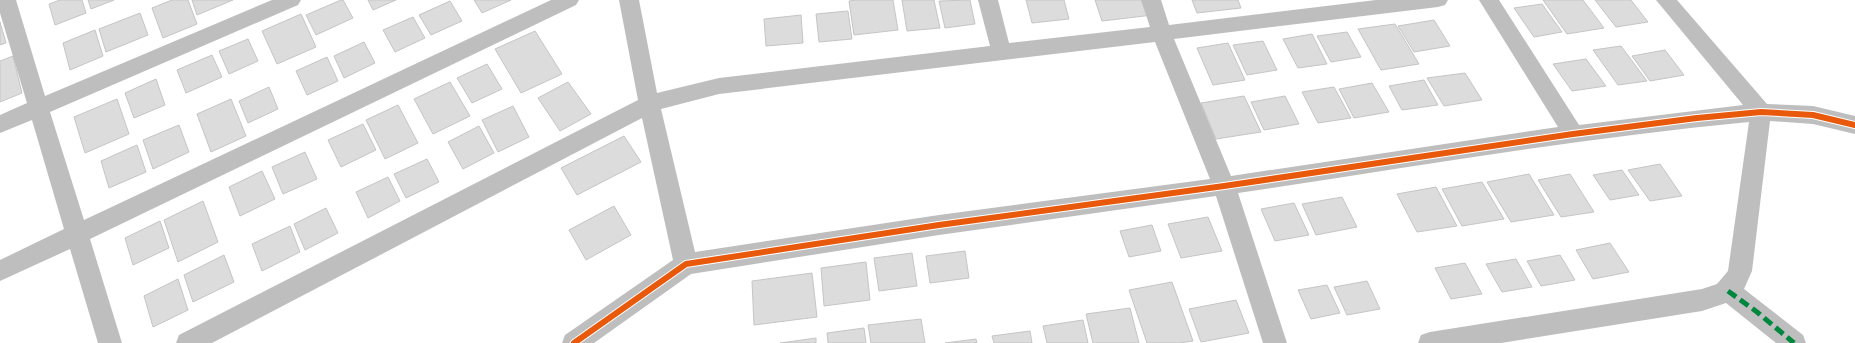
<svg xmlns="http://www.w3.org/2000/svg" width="1855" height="343" font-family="'Varela Round',sans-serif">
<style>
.building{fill:#dcdcdc;stroke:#c5c5c5}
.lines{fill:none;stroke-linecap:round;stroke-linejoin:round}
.minor{fill:#bebebe;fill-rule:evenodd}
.quiet{stroke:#00873e;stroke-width:5;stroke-dasharray:10 5;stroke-linecap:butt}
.cycleway-casing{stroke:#fff;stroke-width:8}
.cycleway{stroke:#e8590c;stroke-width:6}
</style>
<rect width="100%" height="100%" fill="#fff"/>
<path class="building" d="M60,0H82L86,13L55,25L49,4Z
M88,0H114L91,9Z
M172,0H188L197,24L163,38L152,8Z
M192,0H233L197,15Z
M341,0H343L353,18L316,35L306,15Z
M368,0H396L373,10Z
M474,0H511L482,13Z
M857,0H893L898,30L854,35L849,1Z
M902,0H934L940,28L907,31Z
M970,0L975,24L945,28L939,1Z
M1026,0H1064L1069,19L1032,23Z
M1095,0H1148L1153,15L1102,21Z
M1192,0H1238L1241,8L1197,13Z
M1543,0H1583L1604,28L1567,34Z
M1595,0H1631L1648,22L1616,27Z
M450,1L462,21L431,35L419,15Z
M1542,4L1562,32L1534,37L1514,8Z
M848,11L852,39L819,42L816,14Z
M140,13L148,35L106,52L99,29Z
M301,14L316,47L277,64L262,31Z
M801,15L803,43L766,46L764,19Z
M413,17L425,38L395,52L383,30Z
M1434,20L1450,46L1414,52L1398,26Z
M0,22L6,43L0,45Z
M1395,24L1419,64L1381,70L1358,29Z
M95,30L103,56L70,70L63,43Z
M535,31L562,74L521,93L495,49Z
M1347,32L1361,57L1331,62L1317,36Z
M1312,34L1327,64L1298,68L1283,39Z
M248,39L258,61L229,74L219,51Z
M1263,41L1277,70L1247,75L1233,45Z
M364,42L375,63L344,78L334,56Z
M1228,43L1245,80L1213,85L1197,48Z
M1621,46L1647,81L1618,85L1593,50Z
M1665,50L1684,75L1650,81L1632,56Z
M212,55L222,77L186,93L177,70Z
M13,56L22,93L0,102V61Z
M327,57L338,81L307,95L296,71Z
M1586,59L1606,86L1572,91L1553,64Z
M487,64L502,89L472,103L457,78Z
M1465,73L1482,100L1444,106L1427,78Z
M156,79L165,105L134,118L125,93Z
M1424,80L1438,105L1402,110L1389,86Z
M450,82L470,116L433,134L414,99Z
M568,82L591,114L560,131L538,98Z
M1372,83L1389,112L1354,118L1339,89Z
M269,87L278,109L248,123L239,101Z
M1334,87L1351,118L1318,123L1302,92Z
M1244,96L1261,132L1216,139L1201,103Z
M1285,96L1299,124L1264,130L1251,102Z
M117,99L129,134L85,153L74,117Z
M231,99L246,136L211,152L197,114Z
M398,105L418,143L385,159L366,120Z
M513,106L529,137L498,152L482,120Z
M363,124L376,150L341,167L328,140Z
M179,125L189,152L153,169L143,140Z
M479,126L494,153L463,169L448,142Z
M624,136L641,162L577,195L561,168Z
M137,145L146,172L109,188L101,161Z
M305,152L317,179L283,194L272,167Z
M427,159L439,182L406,198L394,174Z
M1660,164L1682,196L1650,201L1628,170Z
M1622,170L1639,195L1610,200L1593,175Z
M262,171L275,199L240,216L229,187Z
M1529,174L1554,215L1511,222L1487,182Z
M1570,174L1594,212L1561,217L1538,180Z
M388,177L400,201L368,218L356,192Z
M1482,182L1504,219L1462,226L1442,189Z
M1436,187L1457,226L1417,232L1397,194Z
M1342,197L1357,227L1316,235L1302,204Z
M203,201L218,242L178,262L164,220Z
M1294,203L1309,235L1275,241L1261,209Z
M614,206L631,235L586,260L569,230Z
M326,208L338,233L305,250L294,224Z
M1208,217L1222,251L1181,258L1168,224Z
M160,221L169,248L133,265L125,238Z
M1152,225L1161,251L1129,257L1120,231Z
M290,226L300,252L262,271L252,244Z
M1610,243L1629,272L1593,279L1576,250Z
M965,251L969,278L930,283L926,256Z
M912,253L917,286L879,291L874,258Z
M224,255L234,282L193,302L184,275Z
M1560,255L1575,280L1541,286L1527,261Z
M1516,259L1532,287L1502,292L1486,264Z
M866,262L870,300L824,306L821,268Z
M1465,263L1482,294L1451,299L1435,268Z
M812,273L817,317L754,325L752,281Z
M178,279L188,310L153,327L144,296Z
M1367,281L1380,309L1347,315L1334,287Z
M1172,282L1193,341L1180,343H1147L1129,290Z
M1327,285L1340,313L1311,319L1298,290Z
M1236,300L1249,333L1201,342L1189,309Z
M1130,308L1139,343H1093L1086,314Z
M921,319L925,343H871L868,325Z
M1083,320L1088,343H1047L1043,326Z
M864,328L866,343H828L827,333Z
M1030,331L1032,343H994L992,336Z
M816,338V343H780Z
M976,339L977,343H945Z"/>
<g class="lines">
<path class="minor" d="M0,0H16L45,96L272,0H301L298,5L50,112L84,220L551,0H579L576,5L90,239L122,343H98L70,249L0,281V260L64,229L32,120L0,133V115L27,103L0,13Z
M619,0H639L657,93L719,78L990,46L978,0H998L1009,43L1150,27L1141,0H1161L1169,25L1376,0H1448L1445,5L1438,7L1174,39L1231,176L1558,127L1479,0H1499L1579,125L1743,105L1656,0H1677L1767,104L1813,106L1855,116V134L1813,124L1770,121L1752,271L1744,289L1803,335L1806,343H1776L1726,303L1702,311L1501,343H1418L1421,335L1430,332L1702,289L1717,284L1728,271L1749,122C1578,138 1408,168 1238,193L1287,343H1263L1216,196L939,235L691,274L594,343H562L565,335L673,260L642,118L212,343H176L179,335L638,100ZM1155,42L1210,179L939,215L695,252L661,109L719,94Z"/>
<path class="quiet" d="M1728,291L1757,312L1794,343"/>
<defs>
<path id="cycleway" d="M574,343L686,264L939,225L1224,186L1573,134L1697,118L1761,112L1813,115L1855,125"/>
</defs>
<use href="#cycleway" class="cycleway-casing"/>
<use href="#cycleway" class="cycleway"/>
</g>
</svg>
